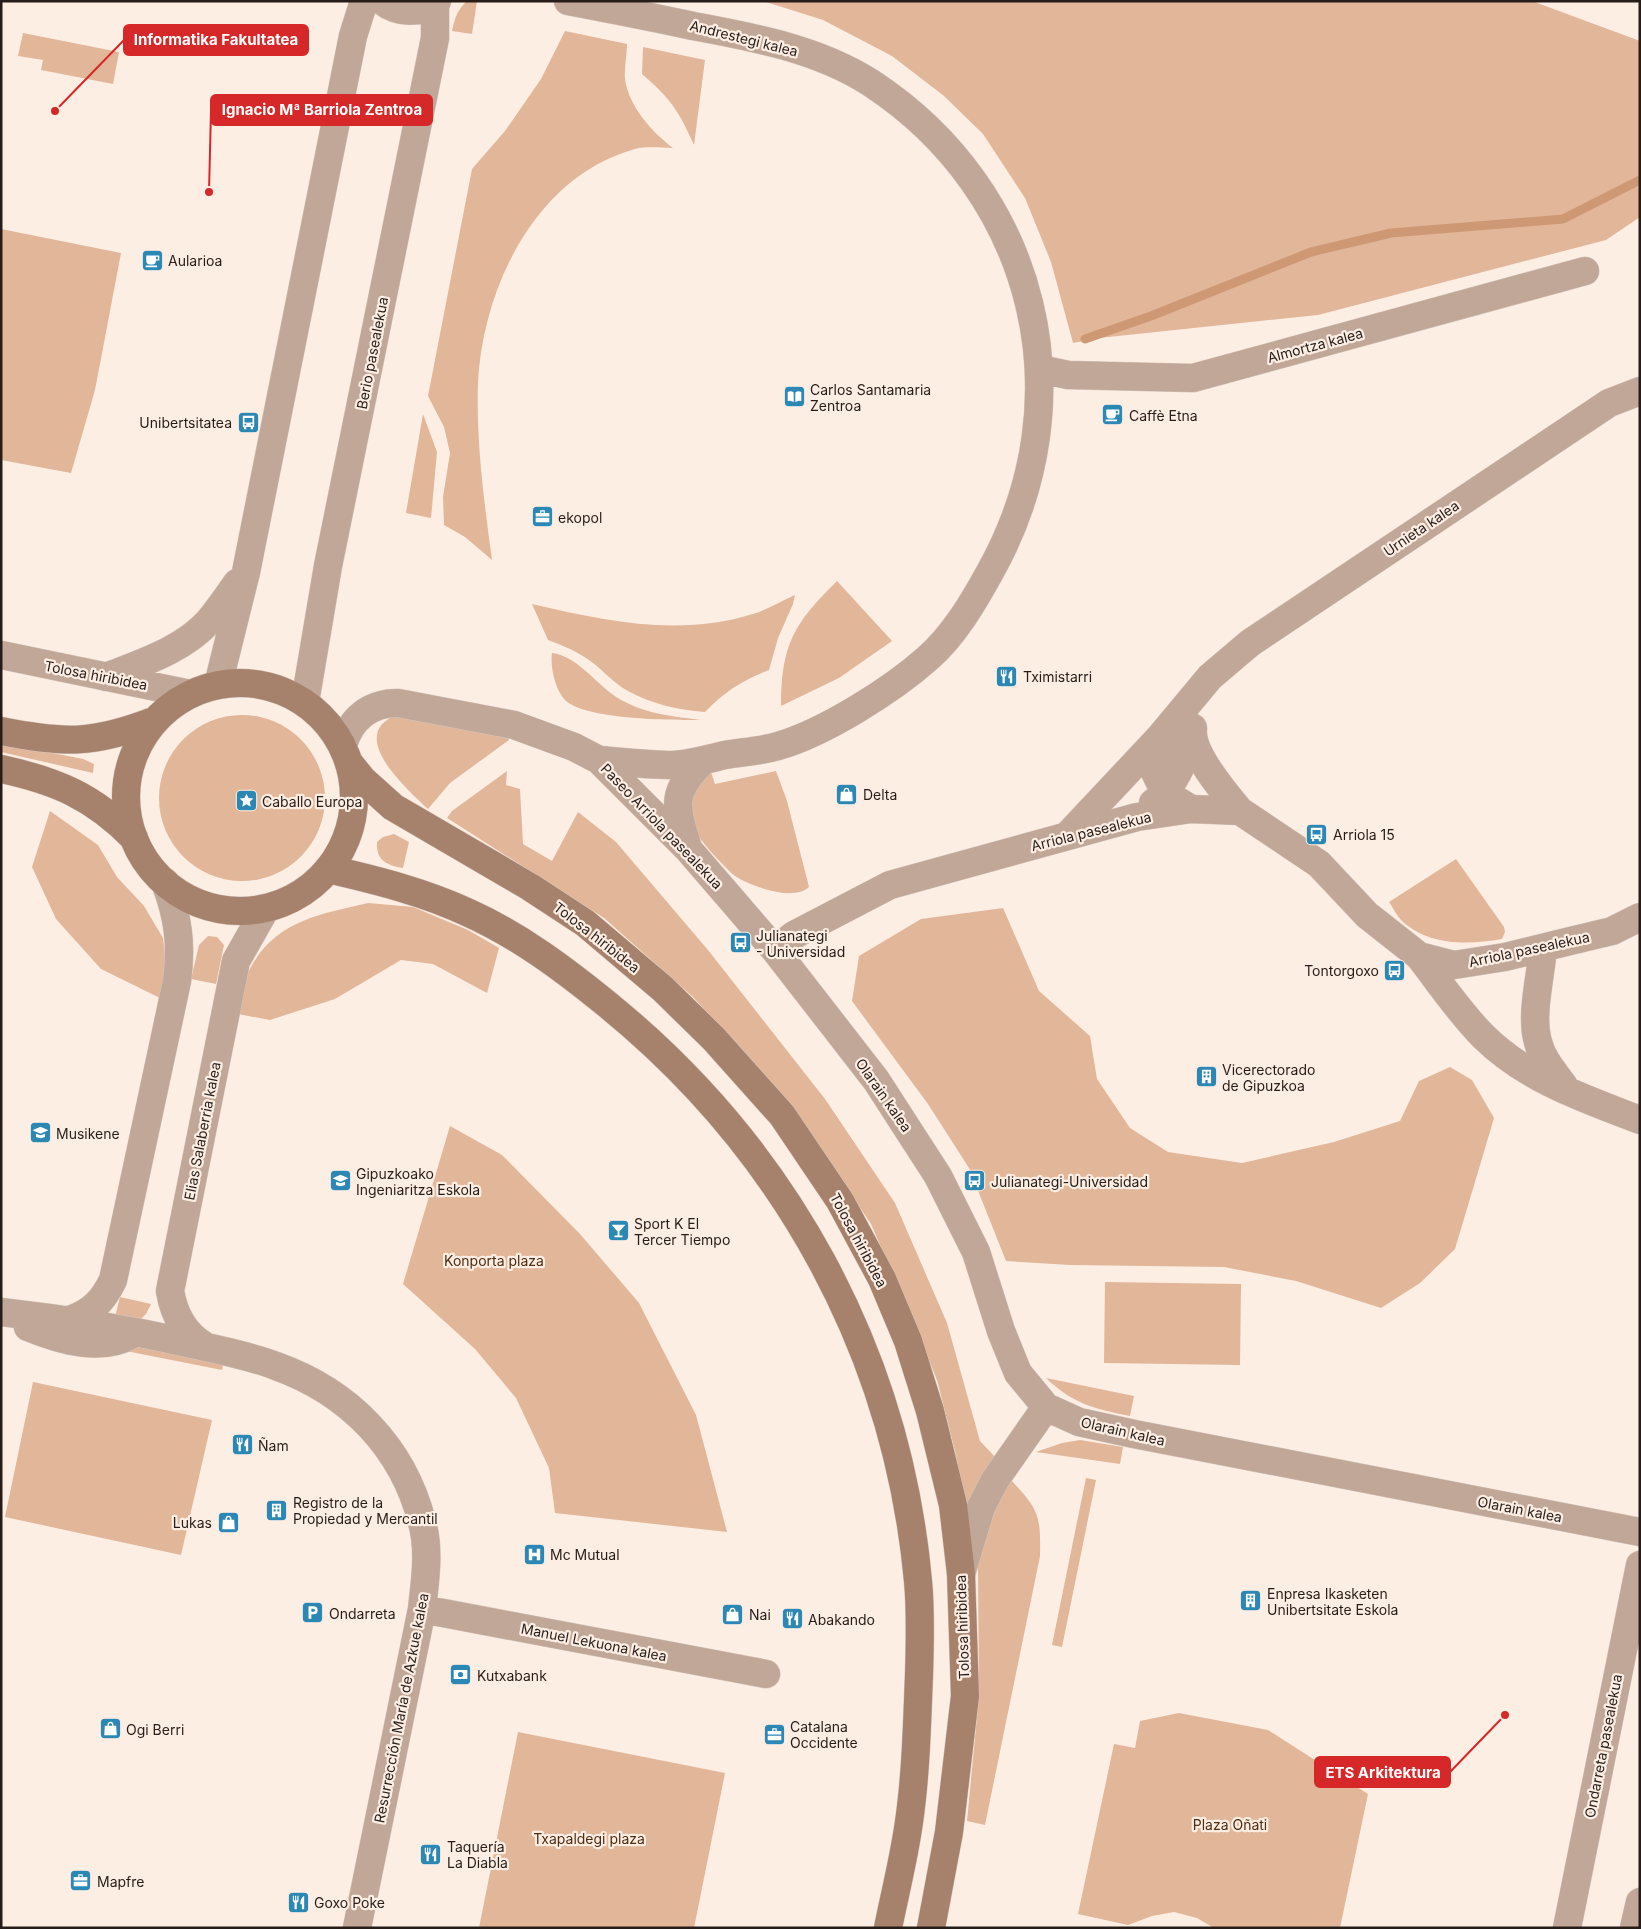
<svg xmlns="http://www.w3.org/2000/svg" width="1641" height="1929" font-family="Inter,sans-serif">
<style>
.green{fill:#e2b699}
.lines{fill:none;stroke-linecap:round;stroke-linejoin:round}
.stream{stroke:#ce9875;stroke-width:9}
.street-casing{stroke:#d6c8bf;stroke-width:29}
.secondary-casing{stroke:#d6c8bf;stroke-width:29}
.street{stroke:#c0a797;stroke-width:28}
.secondary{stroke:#a6826c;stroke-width:28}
.labels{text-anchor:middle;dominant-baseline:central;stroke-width:4.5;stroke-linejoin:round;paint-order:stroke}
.street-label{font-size:14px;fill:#261d18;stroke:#fdeee4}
.poi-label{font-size:14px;fill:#261d18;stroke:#fdeee4;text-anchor:start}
.park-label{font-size:14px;fill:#502c11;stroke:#fdeee4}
.leader{fill:none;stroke:#d62828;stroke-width:2}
.callout-dot{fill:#d62828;stroke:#fdeee4;stroke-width:2}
.callout{fill:#d62828;stroke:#d62828;stroke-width:2}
.callout-label{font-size:15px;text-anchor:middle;font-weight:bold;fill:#fff}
</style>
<rect width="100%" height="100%" fill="#fdeee4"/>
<path class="green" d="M467,1H477L472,34L452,31C455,18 457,10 467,1Z
M763,1H1532L1640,41V217L1606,240L1318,315L1099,338L1073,343L1051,262L1025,198L983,134L944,96L892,56L823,20Z
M565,31L627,44C627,55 624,68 625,79C629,107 652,132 673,148C662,148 647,146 635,149C536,176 483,287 478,382C476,441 484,501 492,560L465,537L444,525L443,497L450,453L444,427L428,396L472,169L505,131L541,79Z
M23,33L119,52L113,84L41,70L43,60L18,56Z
M643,47L705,60L694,145C679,111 670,98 642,74Z
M1,229L121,253L95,390L71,473L1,460Z
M423,414L437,452L431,518L406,513Z
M837,581L892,641L839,678L781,706C781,645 794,623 837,581Z
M795,595L793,604L778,638L769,670C743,680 724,692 705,712C679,710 651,704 628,691C613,683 602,669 589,660C576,651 562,645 548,640L532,604C605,621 679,637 753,614C767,610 781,601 795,595Z
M552,653C576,656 593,680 612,694C638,713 670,716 701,720C672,720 585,720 565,700C555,690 550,666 552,653Z
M398,714L508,733L509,740L450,783L428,809C412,794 373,759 377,735C378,724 389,718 398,714Z
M159 798a83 83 0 1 1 166 0a83 83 0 1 1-166 0Z
M1,743L83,759L94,764L93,773L1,752Z
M507,771L506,785L520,789L523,844L552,861L578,812L616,842L708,950L825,1099L895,1203L947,1323L980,1441L997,1459L966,1510L956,1455L937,1380L916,1328L871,1224L792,1106L693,997L604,918L447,818L452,811Z
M776,771L787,801L809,887C794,902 750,886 735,876C723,866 695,836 690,822C688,813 690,800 690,791L711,772L715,784Z
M50,811L98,845L117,877L144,906L163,938L167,969L160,998L101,969L56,919L32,867Z
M394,834L409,842L403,868C386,865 376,860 377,842L383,837Z
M1456,859L1504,927L1505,932L1502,939C1468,945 1429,946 1402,921C1397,916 1393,908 1389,902Z
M368,903L413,907L468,930L499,948L487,993L433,964L401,960L335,999L270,1020L238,1014C240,1002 241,988 246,977C270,922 316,915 368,903Z
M1003,908L1039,991L1090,1036L1097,1079L1130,1128L1168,1152L1242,1163L1334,1142L1400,1121L1419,1081L1450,1067L1472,1080L1494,1118L1455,1249L1420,1283L1381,1308L1296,1281L1224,1267L1070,1265L1006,1261L969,1168L928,1104L852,1001L859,956L921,919Z
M208,936L217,937L224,945L216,984L191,979L199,945Z
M450,1126L502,1155L580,1234L639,1303L696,1415L727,1532L555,1513L549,1468L516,1398L475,1349L403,1284Z
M1105,1282L1241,1284L1240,1365L1104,1363Z
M120,1297L151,1304L146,1314L138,1322L115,1317Z
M143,1342L224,1361L222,1370L126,1351Z
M1046,1378L1134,1396L1130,1416C1095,1409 1073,1404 1046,1378Z
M33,1382L212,1420L181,1555L5,1517Z
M1080,1440L1123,1447L1120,1464L1036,1452L1062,1443Z
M1009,1478C1038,1509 1041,1513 1040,1556L985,1825L967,1821L979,1696L978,1565L989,1515Z
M1086,1478L1096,1480L1062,1647L1052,1645Z
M1179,1713L1268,1730L1368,1794L1340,1928H1214L1197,1918L1174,1912L1152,1916L1128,1925L1078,1914L1114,1744L1135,1748L1140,1721Z
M518,1732L725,1773L694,1928H479Z"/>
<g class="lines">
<path class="stream" d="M1085,339L1151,316L1311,252L1391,233L1563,219L1640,180"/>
<defs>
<path id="street" d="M382,1C398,14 421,14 437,1
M568,1C610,9 652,17 693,26C753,37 818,49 871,83C1037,192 1087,399 990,572C973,603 954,635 928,658C892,690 824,733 778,746C761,751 743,752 725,755C708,759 690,764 673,765C648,765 623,762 599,760
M1040,369L1068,375L1193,378L1585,271
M1,655L190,694
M106,677C141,663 183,650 209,621C219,609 228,596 237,583
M218,685L246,572L353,36L364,1
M305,702L328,566L435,38V3
M1193,728C1190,753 1224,792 1240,811
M343,745C351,718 370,703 398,703L514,725L574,747L599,760L688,849L775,950L876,1080L938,1176L976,1252L1001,1331L1018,1373L1046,1407L1079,1422L1134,1434L1640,1532
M1191,809L1165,793L1154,770L1160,737L1210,677L1250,643L1609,403L1640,391
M1067,836L1160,737L1191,738C1183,763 1175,786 1153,803
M688,848C675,806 670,792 704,760
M1543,948C1541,975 1530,1016 1538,1042C1542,1059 1554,1072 1564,1086
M775,950L794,935L890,885L1137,817L1191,809L1240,811L1319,864L1367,915L1419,956L1454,965L1505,957L1562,943L1612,931L1640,917
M1419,956C1439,982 1460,1013 1483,1036C1526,1079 1585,1099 1640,1120
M1,1312C64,1319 126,1329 188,1343C218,1350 248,1355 276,1366C349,1392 403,1447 422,1522C430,1551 425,1581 422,1609L357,1928
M70,1320C92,1312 103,1301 113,1280L177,981C182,945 178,916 165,882
M28,1327C60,1340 101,1353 133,1334
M205,1346C184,1334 174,1315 170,1291L236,961L266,908
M961,1574L981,1507L995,1480L1046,1407
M422,1609L766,1674
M1567,1928L1640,1565
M1634,1928L1640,1902"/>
<path id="secondary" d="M126 797a114 114 0 1 1 228 0a114 114 0 1 1-228 0Z
M1,731C65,744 95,744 156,720
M350,764L363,780L393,807L530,887L585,923L663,989L714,1039L782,1115L840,1201L882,1279L908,1341L930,1411L953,1505L961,1574L965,1696L949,1832L931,1928
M1,769C57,781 94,797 134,838
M328,869C376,880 424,892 469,913C520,936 565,970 608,1005C786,1150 897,1352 918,1581C921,1612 920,1643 919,1675C917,1724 916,1773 909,1822C904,1858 895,1893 888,1928"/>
</defs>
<use href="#street" class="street-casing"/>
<use href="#secondary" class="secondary-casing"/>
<use href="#street" class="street"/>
<use href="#secondary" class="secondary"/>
</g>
<defs>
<symbol id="cafe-square" viewBox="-11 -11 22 22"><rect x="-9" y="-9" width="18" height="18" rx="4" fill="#2b87b4" stroke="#fdeee4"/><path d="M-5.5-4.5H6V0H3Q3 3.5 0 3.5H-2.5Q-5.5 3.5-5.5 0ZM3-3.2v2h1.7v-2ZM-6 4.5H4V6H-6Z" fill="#fff"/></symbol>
<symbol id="library-square" viewBox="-11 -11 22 22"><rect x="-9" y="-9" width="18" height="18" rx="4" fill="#2b87b4" stroke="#fdeee4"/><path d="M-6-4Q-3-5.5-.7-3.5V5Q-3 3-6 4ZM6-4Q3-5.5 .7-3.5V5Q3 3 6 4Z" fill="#fff"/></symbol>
<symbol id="bus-square" viewBox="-11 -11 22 22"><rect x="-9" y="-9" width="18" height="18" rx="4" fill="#2b87b4" stroke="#fdeee4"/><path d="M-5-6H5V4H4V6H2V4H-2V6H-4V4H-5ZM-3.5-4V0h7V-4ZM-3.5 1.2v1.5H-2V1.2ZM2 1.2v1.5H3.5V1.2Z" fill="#fff"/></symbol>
<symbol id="office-square" viewBox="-11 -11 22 22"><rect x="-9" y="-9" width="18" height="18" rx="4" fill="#2b87b4" stroke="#fdeee4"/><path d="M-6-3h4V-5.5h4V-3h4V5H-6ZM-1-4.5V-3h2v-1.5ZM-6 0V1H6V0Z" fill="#fff"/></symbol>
<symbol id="restaurant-square" viewBox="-11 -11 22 22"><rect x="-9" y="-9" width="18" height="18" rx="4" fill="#2b87b4" stroke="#fdeee4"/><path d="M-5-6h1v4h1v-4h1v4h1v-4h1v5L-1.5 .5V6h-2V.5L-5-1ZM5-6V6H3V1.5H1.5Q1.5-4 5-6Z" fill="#fff"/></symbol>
<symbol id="shop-square" viewBox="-11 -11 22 22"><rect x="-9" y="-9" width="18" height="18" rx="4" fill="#2b87b4" stroke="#fdeee4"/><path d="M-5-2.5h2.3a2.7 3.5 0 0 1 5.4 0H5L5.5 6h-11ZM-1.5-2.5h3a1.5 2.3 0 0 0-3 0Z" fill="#fff"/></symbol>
<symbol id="sight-square" viewBox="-11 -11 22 22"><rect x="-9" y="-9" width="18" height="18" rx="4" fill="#2b87b4" stroke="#fdeee4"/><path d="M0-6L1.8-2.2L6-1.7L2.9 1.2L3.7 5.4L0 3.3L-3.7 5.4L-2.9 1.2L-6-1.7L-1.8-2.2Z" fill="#fff"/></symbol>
<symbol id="building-square" viewBox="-11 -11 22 22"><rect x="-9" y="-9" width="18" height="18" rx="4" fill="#2b87b4" stroke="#fdeee4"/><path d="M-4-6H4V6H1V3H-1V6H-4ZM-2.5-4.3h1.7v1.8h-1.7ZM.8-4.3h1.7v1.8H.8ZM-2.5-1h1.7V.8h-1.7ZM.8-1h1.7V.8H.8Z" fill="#fff"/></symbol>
<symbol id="university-square" viewBox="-11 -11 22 22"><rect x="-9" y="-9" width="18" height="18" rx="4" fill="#2b87b4" stroke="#fdeee4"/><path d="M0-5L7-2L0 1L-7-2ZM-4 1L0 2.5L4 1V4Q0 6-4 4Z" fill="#fff"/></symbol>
<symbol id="bar-square" viewBox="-11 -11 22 22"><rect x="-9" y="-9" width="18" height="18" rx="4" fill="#2b87b4" stroke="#fdeee4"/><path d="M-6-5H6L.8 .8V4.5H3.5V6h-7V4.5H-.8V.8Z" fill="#fff"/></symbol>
<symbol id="hospital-square" viewBox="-11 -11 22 22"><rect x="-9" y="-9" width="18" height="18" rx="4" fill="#2b87b4" stroke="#fdeee4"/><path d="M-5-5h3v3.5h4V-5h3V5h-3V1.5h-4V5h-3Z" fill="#fff"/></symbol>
<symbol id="parking-square" viewBox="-11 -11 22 22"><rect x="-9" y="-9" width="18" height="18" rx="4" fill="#2b87b4" stroke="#fdeee4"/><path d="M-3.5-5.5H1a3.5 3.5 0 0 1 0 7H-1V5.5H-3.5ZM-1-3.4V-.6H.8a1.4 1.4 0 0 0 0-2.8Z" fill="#fff"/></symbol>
<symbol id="bank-square" viewBox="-11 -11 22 22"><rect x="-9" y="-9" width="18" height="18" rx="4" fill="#2b87b4" stroke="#fdeee4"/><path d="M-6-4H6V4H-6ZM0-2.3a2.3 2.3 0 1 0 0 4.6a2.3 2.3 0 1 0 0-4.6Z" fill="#fff"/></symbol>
</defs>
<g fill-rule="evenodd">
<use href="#cafe-square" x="140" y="248" width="25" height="25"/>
<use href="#library-square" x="782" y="384" width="25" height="25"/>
<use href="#cafe-square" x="1100" y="402" width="25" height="25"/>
<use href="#bus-square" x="236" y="410" width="25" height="25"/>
<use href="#office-square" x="530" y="504" width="25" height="25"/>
<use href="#restaurant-square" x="994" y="664" width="25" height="25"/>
<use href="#shop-square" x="834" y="782" width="25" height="25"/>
<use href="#sight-square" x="234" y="788" width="25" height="25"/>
<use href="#bus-square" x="1304" y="822" width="25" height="25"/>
<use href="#bus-square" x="728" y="930" width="25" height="25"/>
<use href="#bus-square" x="1382" y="958" width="25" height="25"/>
<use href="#building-square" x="1194" y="1064" width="25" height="25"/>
<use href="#university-square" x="28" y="1120" width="25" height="25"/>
<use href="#university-square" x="328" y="1168" width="25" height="25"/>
<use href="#bus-square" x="962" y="1168" width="25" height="25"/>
<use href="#bar-square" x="606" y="1218" width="25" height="25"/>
<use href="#restaurant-square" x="230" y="1432" width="25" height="25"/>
<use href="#building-square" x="264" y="1498" width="25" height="25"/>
<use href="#shop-square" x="216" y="1510" width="25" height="25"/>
<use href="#hospital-square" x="522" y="1542" width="25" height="25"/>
<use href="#building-square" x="1238" y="1588" width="25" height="25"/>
<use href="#parking-square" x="300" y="1600" width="25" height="25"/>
<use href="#shop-square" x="720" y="1602" width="25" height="25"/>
<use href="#restaurant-square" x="780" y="1606" width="25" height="25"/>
<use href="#bank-square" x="448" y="1662" width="25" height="25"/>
<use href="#shop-square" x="98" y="1716" width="25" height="25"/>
<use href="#office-square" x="762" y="1722" width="25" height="25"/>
<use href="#restaurant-square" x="418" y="1842" width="25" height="25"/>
<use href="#office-square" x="68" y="1868" width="25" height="25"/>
<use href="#restaurant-square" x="286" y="1890" width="25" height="25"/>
</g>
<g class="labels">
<g class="street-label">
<text transform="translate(744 38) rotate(14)">Andrestegi kalea</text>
<text transform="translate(1315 345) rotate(-15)">Almortza kalea</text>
<text transform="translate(372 353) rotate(-79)">Berio pasealekua</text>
<text transform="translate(1421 528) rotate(-34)">Urnieta kalea</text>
<text transform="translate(96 675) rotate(11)">Tolosa hiribidea</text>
<text transform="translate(662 826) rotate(46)">Paseo Arriola pasealekua</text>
<text transform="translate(1091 831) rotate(-14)">Arriola pasealekua</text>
<text transform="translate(597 937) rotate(38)">Tolosa hiribidea</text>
<text transform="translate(1529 949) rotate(-12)">Arriola pasealekua</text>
<text transform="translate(884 1095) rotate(55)">Olarain kalea</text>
<text transform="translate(202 1131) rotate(-79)">Elias Salaberria kalea</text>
<text transform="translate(859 1240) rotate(62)">Tolosa hiribidea</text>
<text transform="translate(1123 1431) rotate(13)">Olarain kalea</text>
<text transform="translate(1520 1509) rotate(11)">Olarain kalea</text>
<text transform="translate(962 1627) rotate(-92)">Tolosa hiribidea</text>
<text transform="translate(594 1642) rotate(11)">Manuel Lekuona kalea</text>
<text transform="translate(401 1708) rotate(-79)">Resurrección María de Azkue kalea</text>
<text transform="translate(1603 1746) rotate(-79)">Ondarreta pasealekua</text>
</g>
<g class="poi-label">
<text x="168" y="260">Aularioa</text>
<text x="810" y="389">Carlos Santamaria<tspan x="810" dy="16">Zentroa</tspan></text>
<text x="1129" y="415">Caffè Etna</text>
<text x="232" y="422" text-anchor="end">Unibertsitatea</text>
<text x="558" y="517">ekopol</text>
<text x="1023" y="676">Tximistarri</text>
<text x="863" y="794">Delta</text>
<text x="262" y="801">Caballo Europa</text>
<text x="1333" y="834">Arriola 15</text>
<text x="756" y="935">Julianategi<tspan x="756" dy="16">- Universidad</tspan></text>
<text x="1379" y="970" text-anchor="end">Tontorgoxo</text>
<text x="1222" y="1069">Vicerectorado<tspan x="1222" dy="16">de Gipuzkoa</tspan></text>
<text x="56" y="1133">Musikene</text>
<text x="356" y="1173">Gipuzkoako<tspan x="356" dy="16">Ingeniaritza Eskola</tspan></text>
<text x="991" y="1181">Julianategi-Universidad</text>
<text x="634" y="1223">Sport K El<tspan x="634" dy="16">Tercer Tiempo</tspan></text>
<text x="258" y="1445">Ñam</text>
<text x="293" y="1502">Registro de la<tspan x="293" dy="16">Propiedad y Mercantil</tspan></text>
<text x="212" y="1522" text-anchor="end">Lukas</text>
<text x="550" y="1554">Mc Mutual</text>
<text x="1267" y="1593">Enpresa Ikasketen<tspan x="1267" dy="16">Unibertsitate Eskola</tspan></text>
<text x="329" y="1613">Ondarreta</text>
<text x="749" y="1614">Nai</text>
<text x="808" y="1619">Abakando</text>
<text x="477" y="1675">Kutxabank</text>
<text x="790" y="1726">Catalana<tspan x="790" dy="16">Occidente</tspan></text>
<text x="126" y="1729">Ogi Berri</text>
<text x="447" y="1846">Taquería<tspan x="447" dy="16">La Diabla</tspan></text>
<text x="97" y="1881">Mapfre</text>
<text x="314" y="1902">Goxo Poke</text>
</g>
<g class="park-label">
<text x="494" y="1260">Konporta plaza</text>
<text x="1230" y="1824">Plaza Oñati</text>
<text x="589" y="1838">Txapaldegi plaza</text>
</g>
</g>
<path class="leader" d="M55 111L124 40M209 192L211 110M1505 1715L1450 1772"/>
<g class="callout-dot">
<circle cx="55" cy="111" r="5"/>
<circle cx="209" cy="192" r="5"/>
<circle cx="1505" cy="1715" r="5"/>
</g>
<g class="callout">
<rect x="124" y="25" width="184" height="30" rx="5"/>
<rect x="211" y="95" width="221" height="30" rx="5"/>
<rect x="1315" y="1757" width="135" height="30" rx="5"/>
</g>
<g class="callout-label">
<text x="216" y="45">Informatika Fakultatea</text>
<text x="322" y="115">Ignacio Mª Barriola Zentroa</text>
<text x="1383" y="1778">ETS Arkitektura</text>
</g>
<rect width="1641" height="1929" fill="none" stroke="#261d18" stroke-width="5"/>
</svg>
